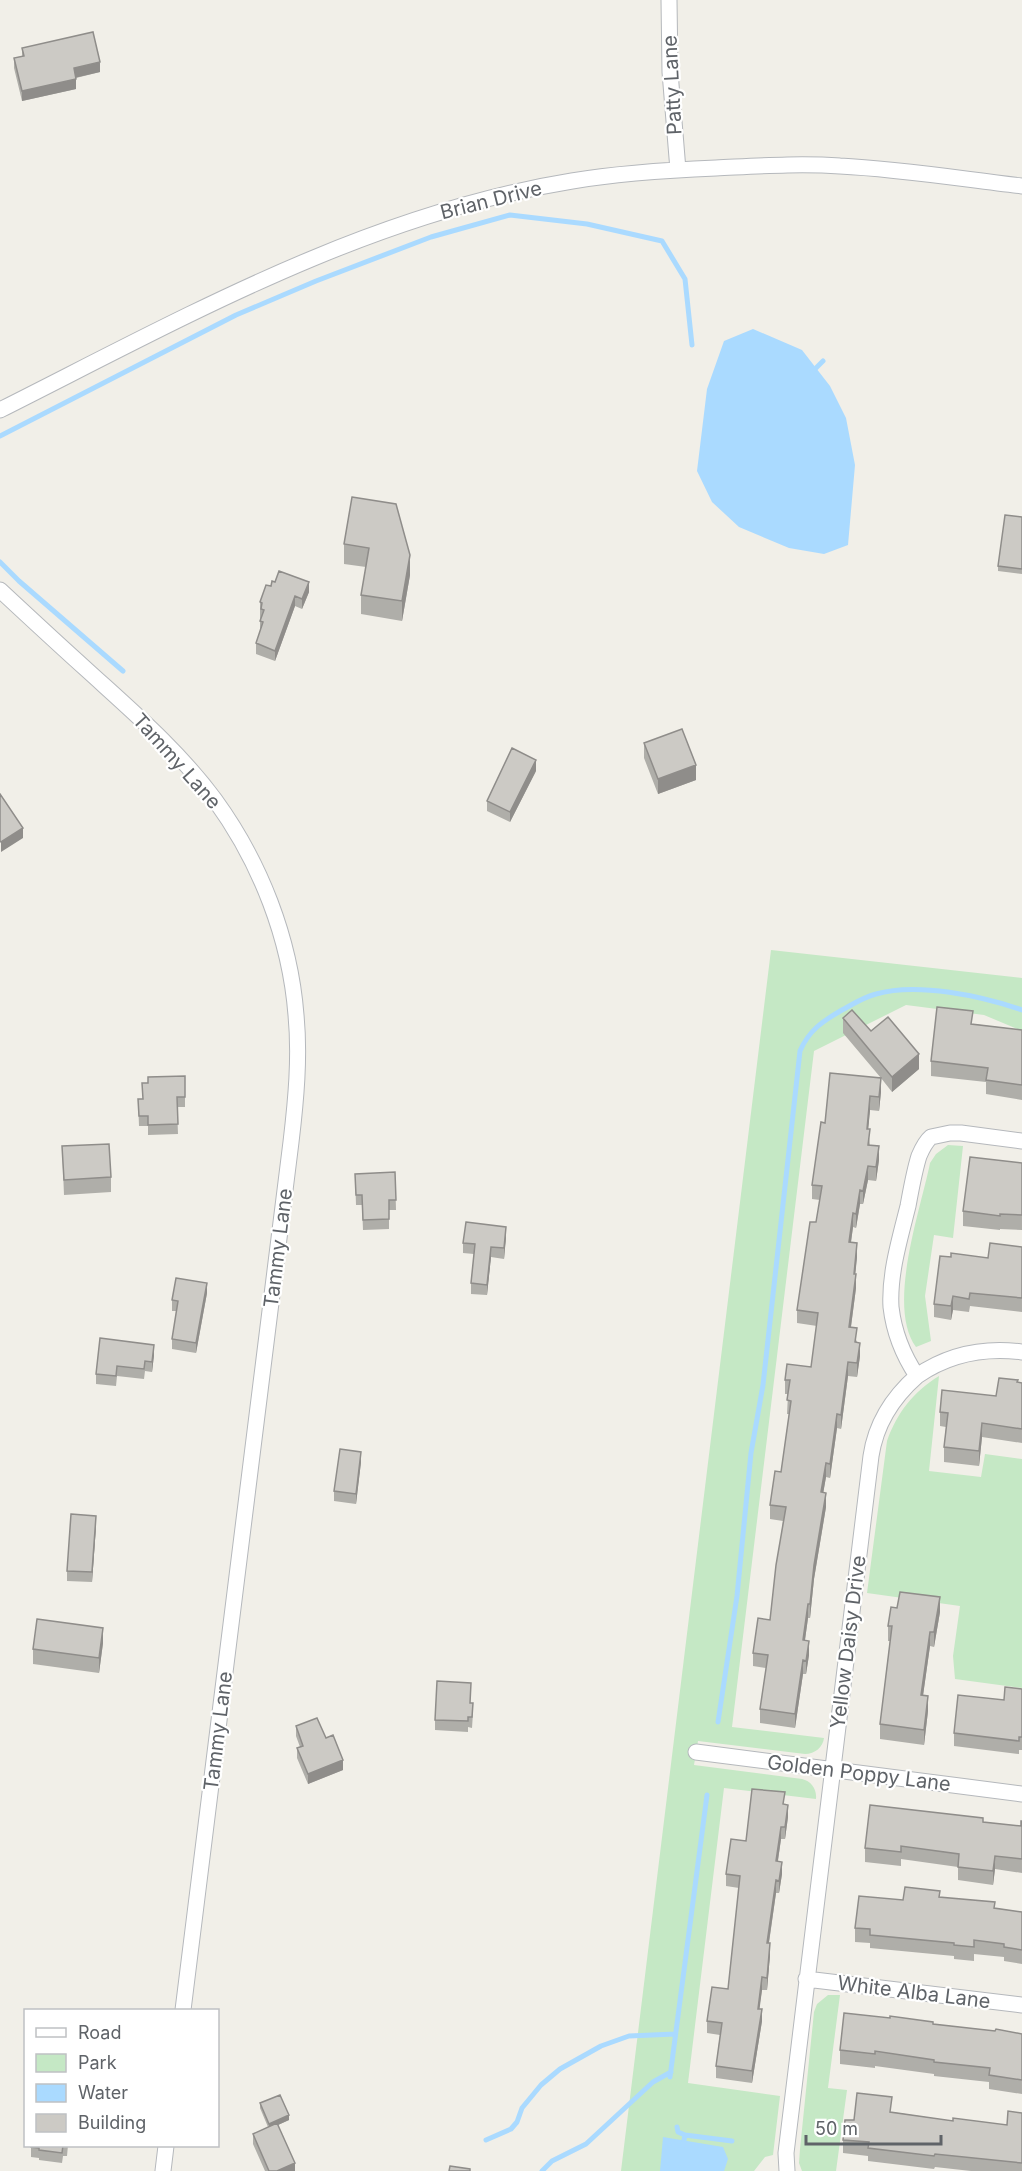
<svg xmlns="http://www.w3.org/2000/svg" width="1022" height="2171" font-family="Inter,sans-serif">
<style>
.green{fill:#c5e8c5}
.water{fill:#aadaff}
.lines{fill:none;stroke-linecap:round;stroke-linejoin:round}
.stream{stroke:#aadaff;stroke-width:5}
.street-casing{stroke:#b5b8bc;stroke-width:17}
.street{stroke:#fff;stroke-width:15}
.wall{fill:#afaea9}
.shaded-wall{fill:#8f8d8a}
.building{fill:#cccac5;stroke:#8f8d8a;stroke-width:1.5}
.labels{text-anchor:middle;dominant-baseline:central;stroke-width:4.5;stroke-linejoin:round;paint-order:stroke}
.street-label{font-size:20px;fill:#5f6368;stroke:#fff}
</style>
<rect width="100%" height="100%" fill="#f1efe8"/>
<path class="green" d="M771,950L1022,978V1031L984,1015L906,1005L814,1051L732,1727L824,1738C823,1747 815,1754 805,1754L698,1741L694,1765L802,1779C811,1781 817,1789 816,1799L724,1788L688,2083L780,2096L773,2155L765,2157L754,2171H621Z
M948,1145L963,1146L953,1238L934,1235L925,1296L931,1341L916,1347C886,1306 921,1209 930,1163L936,1154Z
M939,1376L929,1471L981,1477L985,1454L1022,1459V1688L955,1679L953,1656L960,1606L867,1593L887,1441C897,1413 913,1392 939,1376Z
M828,1995H840L828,2088L847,2090L836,2171H802L799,2163L800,2149L814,2012L817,2004Z"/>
<path class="water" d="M753,329L802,350L830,386L846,418L855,465L848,545L824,554L789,548L739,527L712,502L697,471L707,389L724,341Z
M663,2137L723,2147L728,2159L724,2171H660Z"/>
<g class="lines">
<path class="stream" d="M812,372L823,361
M0,436L236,315L316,281L431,237L510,215L587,224L662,241L685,279L692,345
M0,562L19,581L123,671
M718,1722L737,1596L751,1453L763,1385L800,1051C809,1030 823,1021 842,1010C853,1004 864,997 876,994C917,982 982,996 1022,1010
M670,2077L707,1795
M677,2127L678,2132L685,2135
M486,2140L511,2129L517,2122L522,2108L541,2085L560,2069L601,2046L629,2036L675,2034
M683,2145L685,2135L732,2141
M542,2171L552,2161L586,2144L653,2082L671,2072"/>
<defs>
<path id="street" d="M669,0L670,72L678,170
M0,410C183,318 367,214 572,181C619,173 668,170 716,168C758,166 799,163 840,166C901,169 962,179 1022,186
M0,590C29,617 58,644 87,670C132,711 179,751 215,800C260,862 290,938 296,1015C300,1057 296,1100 291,1142L183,2010
M931,1137L950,1133H961L1022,1141
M917,1376C949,1354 983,1347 1022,1352
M696,1752L1022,1794
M806,1979L1022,2005
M163,2171L166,2146
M787,2171L786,2153L871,1456C876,1423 892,1398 917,1376C903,1355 894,1333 891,1307C889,1274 900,1238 908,1206C911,1190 914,1172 919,1156C922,1149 925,1142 931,1137"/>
</defs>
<use href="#street" class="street-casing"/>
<use href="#street" class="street"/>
</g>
<path class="wall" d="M22,48L100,72L76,78V89L22,101L14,68V58L22,56Z
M352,497L410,575L402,621L361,614V595L366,567L344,564V544Z
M1022,517V574L998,571V566Z
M271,586L309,592L302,609L295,606L275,661L256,654V643L260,631V602Z
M644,743L696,780L658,794L644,758Z
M536,771L510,822L487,811V801Z
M843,1018L871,1031L919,1069L892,1092L881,1078V1092L879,1111L870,1110L868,1129L870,1145L879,1160L876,1181L868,1180L863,1204H860L856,1228L853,1227L851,1242L857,1257L855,1274L856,1288L851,1327L857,1342L860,1356L857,1377L848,1376L841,1429L837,1428L830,1478L826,1477L823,1493L826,1507L814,1579L810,1618H808L805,1640L809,1655L806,1674H803L795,1728L760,1723V1709L766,1668L753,1666V1653L770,1620L783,1521L770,1519V1505L781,1472L789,1414H787L788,1394H785V1380L811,1367L817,1326L797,1323V1310L816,1222L820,1200L812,1199V1185L825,1123L881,1078L843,1033Z
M973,1024L1022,1030V1100L986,1094V1082L931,1076V1061Z
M185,1076V1107H177L178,1134L148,1135V1126H139L138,1099H143L148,1083Z
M62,1146L111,1177V1192L64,1195Z
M1022,1163V1230L1000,1229V1230L963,1226V1211Z
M395,1172L396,1210H389V1229L363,1230L362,1205H356L355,1174Z
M506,1237L504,1259L491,1257L487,1295L471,1294V1283L474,1254L463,1253V1243Z
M1022,1247V1312L970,1306L969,1312L953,1310L951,1320L934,1317V1304L951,1257L988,1258Z
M207,1293L196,1353L172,1349V1339L177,1311H172V1300Z
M100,1338L154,1355L152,1372L145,1371L144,1379L117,1376L116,1386L96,1384V1374Z
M1018,1382L1022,1383V1443L982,1437L979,1466L944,1462V1447L946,1427L940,1426V1412L996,1396Z
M361,1462L356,1504L334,1501V1491Z
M96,1526L92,1582L67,1581V1571Z
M940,1612L934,1647L930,1646L923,1695L928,1711L924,1745L880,1739V1724L890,1641H888V1626Z
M103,1643L99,1673L33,1664V1649Z
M1022,1689V1750H1019V1754L954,1746V1733Z
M471,1703L473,1713L472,1728L468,1727V1732L435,1730V1720Z
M296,1726L326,1738L343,1770L308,1784L297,1758V1748L300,1747L296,1736Z
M785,1804L788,1817L785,1839H781L778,1861L782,1874L779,1893H776L769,1943L770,1955L767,1990H762L759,2009L762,2021L752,2083L716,2078V2066L720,2035L707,2033V2021L728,1989L739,1888L726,1886V1874Z
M1022,1821V1873L995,1869L993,1885L958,1880V1867L901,1859V1866L865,1862V1848L983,1822L1021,1826Z
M940,1897L995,1908L1022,1912V1964L1004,1961V1957L974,1954V1961L954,1959V1956L870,1948V1943L855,1942V1928L903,1900Z
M933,2024L1022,2034V2094L989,2089V2082L934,2076V2074L875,2066V2068L840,2064V2050Z
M260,2103L289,2120L278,2125L295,2171H265L253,2144V2134L268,2127L260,2108Z
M892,2112L953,2121L1007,2125L1022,2113V2171H971L935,2167L934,2169L868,2161V2156L843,2153V2140L854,2120Z
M31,2145H68L67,2156H63L62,2163L39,2160V2158L31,2157Z"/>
<path class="shaded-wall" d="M100,62V72L74,78V68Z
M76,79V89L22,101V91Z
M410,555V575L402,621V601Z
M309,582V592L302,609V599Z
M295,596V606L275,661V651Z
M536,760V771L510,822V812Z
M696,765V780L658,794V779Z
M23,828V838L1,852V842Z
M919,1054V1069L892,1092V1077Z
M881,1078V1092L879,1111V1097Z
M870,1096V1110L867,1143V1129Z
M879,1146V1160L876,1181V1167Z
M868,1166V1180L863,1204V1191Z
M860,1190V1204L856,1228V1214Z
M853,1213V1227L849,1256V1242Z
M506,1227V1237L504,1259V1248Z
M857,1243V1257L854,1288V1274Z
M491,1247V1257L487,1295V1285Z
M856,1274V1288L849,1341V1327Z
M207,1283V1293L196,1353V1343Z
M953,1296V1310L951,1320V1306Z
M860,1343V1356L857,1377V1363Z
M154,1345V1355L152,1372V1362Z
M848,1362V1376L841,1429V1415Z
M837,1414V1428L830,1478V1464Z
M982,1423V1437L979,1466V1451Z
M361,1452V1462L356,1504V1494Z
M826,1463V1477L821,1506V1492Z
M826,1493V1507L814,1579L810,1618V1604L814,1565Z
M96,1516V1526L92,1582V1572Z
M940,1597V1612L934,1647V1632Z
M808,1604V1618L803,1654V1640Z
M103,1628V1643L99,1673V1658Z
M930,1632V1646L921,1710V1695Z
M809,1641V1655L806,1674V1661Z
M803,1660V1674L795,1728V1714Z
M928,1696V1711L924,1745V1730Z
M343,1760V1770L308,1784V1774Z
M788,1805V1817L785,1839V1827Z
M781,1827V1839L776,1873V1861Z
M995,1856V1869L993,1885V1871Z
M782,1862V1874L779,1893V1881Z
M776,1880V1893L767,1955V1943Z
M770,1943V1955L767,1990V1978Z
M762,1977V1990L758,2021V2009Z
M762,2009V2021L752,2083V2071Z
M289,2115V2120L269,2129V2124Z
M295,2163V2171H277Z"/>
<path class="building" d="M93,32L100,62L74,68L76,79L22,91L14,58L24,56L22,48Z
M352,497L396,504L410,555L402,601L361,595L369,548L344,544Z
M1005,515L1022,517V569L998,566Z
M279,571L309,582L302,599L295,596L275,651L256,643L263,622L260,621L264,610L261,609L262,603L260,602L266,585L271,586L272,581L275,582Z
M682,729L696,765L658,779L644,743Z
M512,748L536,760L510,812L487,801Z
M0,794L23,828L1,842L0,841Z
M937,1007L973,1011L971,1024L1022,1030V1085L986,1080L988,1068L931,1061Z
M852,1010L871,1031L888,1017L919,1054L892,1077L843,1018Z
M830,1073L881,1078L879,1097L870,1096L867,1129H870L868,1145L879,1146L876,1167L868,1166L863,1191L860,1190L856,1214L853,1213L849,1242L857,1243L854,1274H856L849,1327L857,1328L855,1342L860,1343L857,1363L848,1362L841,1415L837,1414L830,1464L826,1463L821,1492L826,1493L814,1565L810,1604H808L803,1640L809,1641L806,1661L803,1660L795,1714L760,1709L768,1655L753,1653L758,1618L770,1620L776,1565L786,1507L770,1505L775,1471L781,1472L791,1401L787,1400L790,1380H785L787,1364L811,1367L818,1313L797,1310L810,1222H816L822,1186L812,1185L821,1122L825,1123Z
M185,1076V1097H177L178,1124L148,1125V1116H139L138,1099H143L142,1083H148V1077Z
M109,1144L111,1177L64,1180L62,1146Z
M970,1157L1022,1163V1215L1000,1214V1216L963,1211Z
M395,1172L396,1200H389V1219L363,1220L362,1195H356L355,1174Z
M466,1222L506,1227L504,1248L491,1247L487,1285L471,1283L475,1244L463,1243Z
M990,1243L1022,1247V1298L970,1293L969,1299L953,1296L951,1306L934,1304L940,1256L951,1257V1253L988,1258Z
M176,1278L207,1283L196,1343L172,1339L178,1301L172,1300Z
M100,1338L154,1345L152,1362L145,1361L144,1369L117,1366L116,1376L96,1374Z
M999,1378L1018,1380L1017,1382L1022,1383V1429L982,1423L979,1451L944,1447L948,1413L940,1412L942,1390L996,1396Z
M340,1449L361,1452L356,1494L334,1491Z
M71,1514L96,1516L92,1572L67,1571Z
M900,1592L940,1597L934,1632H930L921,1695L928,1696L924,1730L880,1724L892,1626H888L891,1607L897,1608Z
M37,1619L103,1628L99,1658L33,1649Z
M437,1681L471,1683L470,1703H473L472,1717H468V1721L435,1720Z
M1005,1687L1022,1689V1737H1019V1741L954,1733L958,1695L1004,1700Z
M317,1718L326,1738L333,1735L343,1760L308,1774L297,1748L303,1746L296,1726Z
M752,1789L785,1792L783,1804L788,1805L785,1827H781L776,1861L782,1862L779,1881L776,1880L767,1943H770L767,1978L762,1977L758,2009H762L752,2071L716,2066L722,2023L707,2021L712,1987L728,1989L740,1876L726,1874L731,1839L746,1841Z
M870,1805L983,1818V1822L1021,1826V1821H1022V1859L995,1856L993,1871L958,1867L959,1854L901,1846V1852L865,1848Z
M905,1887L940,1891L939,1897L995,1902L994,1908L1022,1912V1950L1004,1947V1944L974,1940V1947L954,1945V1943L870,1935V1929L855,1928L859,1896L903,1900Z
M844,2013L890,2018V2016L933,2022V2024L995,2031L996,2029L1022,2034V2080L989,2075L990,2068L934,2062V2060L875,2051V2054L840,2050Z
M857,2093L892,2097L890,2112L953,2121V2118L1007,2125L1008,2111L1022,2113V2163L935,2154L934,2156L868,2148L869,2142L843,2140L845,2120H854Z
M280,2095L289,2115L269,2124L260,2103Z
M277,2123L295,2163L277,2171H269L253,2134Z
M31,2145H63L62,2153L39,2150V2148L31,2147Z
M450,2166L470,2169V2171H449Z"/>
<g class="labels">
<g class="street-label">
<text transform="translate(672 85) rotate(-93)">Patty Lane</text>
<text transform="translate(491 200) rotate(-14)">Brian Drive</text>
<text transform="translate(177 761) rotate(48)">Tammy Lane</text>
<text transform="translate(278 1248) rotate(-83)">Tammy Lane</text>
<text transform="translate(848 1642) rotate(-83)">Yellow Daisy Drive</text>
<text transform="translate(218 1731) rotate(-83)">Tammy Lane</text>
<text transform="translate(859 1773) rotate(7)">Golden Poppy Lane</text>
<text transform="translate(914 1992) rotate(7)">White Alba Lane</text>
</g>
</g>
<rect x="24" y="2009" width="195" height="138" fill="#ffffff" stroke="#bfc1c3" stroke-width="1.5"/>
<rect x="36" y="2028" width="30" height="9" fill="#ffffff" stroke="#bfc1c3" stroke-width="1.5"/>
<text x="78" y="2039" font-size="18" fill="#5f6368">Road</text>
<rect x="36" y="2054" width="30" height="18" fill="#c5e8c5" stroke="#bfc1c3" stroke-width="1.5"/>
<text x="78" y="2069" font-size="18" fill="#5f6368">Park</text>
<rect x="36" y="2084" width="30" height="18" fill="#aadaff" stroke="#bfc1c3" stroke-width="1.5"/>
<text x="78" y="2099" font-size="18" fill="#5f6368">Water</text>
<rect x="36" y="2114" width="30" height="18" fill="#cccac5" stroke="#bfc1c3" stroke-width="1.5"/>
<text x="78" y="2129" font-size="18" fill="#5f6368">Building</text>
<path d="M806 2135v9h135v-9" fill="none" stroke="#5f6368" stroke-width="3"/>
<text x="815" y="2135" font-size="18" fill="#5f6368" stroke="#ffffff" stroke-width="4.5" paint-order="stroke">50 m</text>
</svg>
